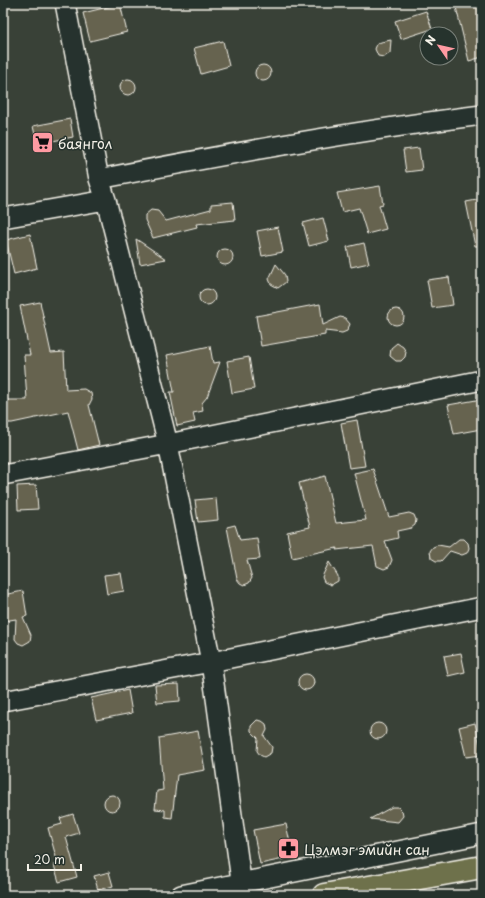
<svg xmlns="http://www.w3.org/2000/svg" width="485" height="898" font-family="'Playpen Sans',sans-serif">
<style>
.building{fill:#66634f;stroke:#f4f1e8}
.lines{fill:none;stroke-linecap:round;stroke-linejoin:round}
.minor-casing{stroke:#f4f1e8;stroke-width:22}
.major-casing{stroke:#f4f1e8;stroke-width:25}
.minor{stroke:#26332d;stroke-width:19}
.major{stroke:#6e714b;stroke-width:22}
.labels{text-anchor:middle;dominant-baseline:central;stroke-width:3;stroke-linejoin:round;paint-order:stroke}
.poi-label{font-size:14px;fill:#f4f1e8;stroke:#26332d;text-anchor:start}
</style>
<rect width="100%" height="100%" fill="#394137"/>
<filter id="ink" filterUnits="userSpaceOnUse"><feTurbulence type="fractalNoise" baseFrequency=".025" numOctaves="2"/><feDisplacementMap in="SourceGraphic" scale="8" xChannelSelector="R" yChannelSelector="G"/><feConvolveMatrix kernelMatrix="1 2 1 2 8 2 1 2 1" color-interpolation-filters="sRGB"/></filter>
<g filter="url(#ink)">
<path class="building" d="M455,3H480L482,13V57L469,61Z
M120,4L127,32L90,41L83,13Z
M426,11L432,29L401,39L395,21Z
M391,40L390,53L384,57L378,56L375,49L377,44L381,42Z
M223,41L229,66L201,74L194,48Z
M255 73a8 8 0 1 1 16 0a8 8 0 1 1-16 0Z
M120 87a8 8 0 1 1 16 0a8 8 0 1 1-16 0Z
M70,119L73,137L37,144L33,126Z
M419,148L422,170L406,172L403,150Z
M380,186L383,204L379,205L386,229L367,234L359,208L342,212L337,193Z
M482,199V246H475L466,202Z
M233,202L235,220L196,224L197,227L153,238L145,220V215L151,210L158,211L166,221L211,209V204Z
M323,218L329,241L309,246L303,223Z
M278,227L283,252L262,256L257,231Z
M30,234L37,268L14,274L6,240Z
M136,239L166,259L140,264Z
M364,243L369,263L351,267L347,247Z
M217 257a8 8 0 1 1 16 0a8 8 0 1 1-16 0Z
M276,264L285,275L286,282L278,288L271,284L269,279Z
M449,277L453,305L432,308L427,280Z
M199 297a8 8 0 1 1 16 0a8 8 0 1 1-16 0Z
M40,302L51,353L64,352L66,390L84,389L91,393L92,399L89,405L99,445L78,450L68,411L12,423H3V400H27L24,355H30L20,306Z
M320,304L323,325L340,317L345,318L350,324L347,331L342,333L325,331V335L261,346L256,316Z
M388 317a8 8 0 1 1 16 0a8 8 0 1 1-16 0Z
M397,343L403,347L406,352L405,357L401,361H396L390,356L391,348Z
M210,346L213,363L220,362L207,397L202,403L203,411L193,413L195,422L177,426L170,392H174L167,355Z
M249,357L254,389L232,393L227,361Z
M482,399V414H478L481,429L454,434L448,405Z
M357,420L365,466L349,468L341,423Z
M373,469L389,517L409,513L414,515L416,520L415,525L411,528L397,531L398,538L385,541L392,560L389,567L384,569L377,566L373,546L336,550L337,548L292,558L287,532L310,527L299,483L325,476L336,523L366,520L354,473Z
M36,485L38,509L18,510L17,486Z
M216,498L218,520L198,522L195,500Z
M235,525L240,540L257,538L260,559L247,560L252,578L249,583L244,585L240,583L237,579L227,527Z
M459,539H464L468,543L469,548L467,553L462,555L450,551L441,561H436L431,558L430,551L433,547L438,545L449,547Z
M329,562L338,576V581L331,585L324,582L322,577Z
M121,573L124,591L107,594L104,575Z
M23,591L27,616L23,617L31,635L30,641L23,645L18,643L15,639L16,619L3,621V595Z
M461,653L465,672L448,676L444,656Z
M298 682a8 8 0 1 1 16 0a8 8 0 1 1-16 0Z
M179,684L180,701L157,703L155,685Z
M128,690L132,713L96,720L91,698Z
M257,720L262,721L266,724L267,730L264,736L272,747L271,753L264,757L260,755L257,751L258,738L251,731V726Z
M370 731a8 8 0 1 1 16 0a8 8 0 1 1-16 0Z
M475,723L482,755L466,757L459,727Z
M198,731L205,770L177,775L172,818L165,817V810L155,809L157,791L163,790L159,738Z
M104 803a8 8 0 1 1 16 0a8 8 0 1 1-16 0Z
M392,807H398L402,811L403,816L398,822L370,819Z
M73,814L79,833L66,837L77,877L59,882L54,865L58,864L48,828L62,824L60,818Z
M286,824L293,857L260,864L253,830Z
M109,872L113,886L98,890L94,876Z"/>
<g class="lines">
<defs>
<path id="minor" d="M65,3L99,179L106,200L168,444L211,662L243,895
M99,179C226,154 354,131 482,115
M3,218L106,200
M3,475L168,444L482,380
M3,701L211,662L482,607
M181,895L482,834"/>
<path id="major" d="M324,895L482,867"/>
</defs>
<use href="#minor" class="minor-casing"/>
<use href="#major" class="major-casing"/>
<use href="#minor" class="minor"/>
<use href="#major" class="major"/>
</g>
</g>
<defs>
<symbol id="supermarket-square" viewBox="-11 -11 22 22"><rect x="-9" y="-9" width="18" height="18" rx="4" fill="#ff9aa2" stroke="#26332d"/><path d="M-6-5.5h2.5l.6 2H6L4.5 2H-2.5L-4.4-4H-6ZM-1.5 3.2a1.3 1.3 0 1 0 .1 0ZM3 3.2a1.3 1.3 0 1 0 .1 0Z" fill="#111"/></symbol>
<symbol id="pharmacy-square" viewBox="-11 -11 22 22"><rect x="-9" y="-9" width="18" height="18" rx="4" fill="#ff9aa2" stroke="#26332d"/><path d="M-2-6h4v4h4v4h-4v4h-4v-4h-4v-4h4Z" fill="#111"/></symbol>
</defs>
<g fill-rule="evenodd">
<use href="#supermarket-square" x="30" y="130" width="25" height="25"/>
<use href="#pharmacy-square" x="276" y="836" width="25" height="25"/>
</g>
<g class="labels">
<g class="poi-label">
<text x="58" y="143">баянгол</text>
<text x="304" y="849">Цэлмэг эмийн сан</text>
</g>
</g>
<rect width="485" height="898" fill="none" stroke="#26332d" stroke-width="16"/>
<rect x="8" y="8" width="469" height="882" fill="none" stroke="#f4f1e8" stroke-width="1.5" filter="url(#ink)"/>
<g transform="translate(439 46) rotate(304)"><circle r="19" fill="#26332d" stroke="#787f78"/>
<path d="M0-3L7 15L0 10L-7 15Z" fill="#ff9aa2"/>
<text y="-6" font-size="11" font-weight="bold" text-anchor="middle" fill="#f4f1e8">N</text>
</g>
<path d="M28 864v6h53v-6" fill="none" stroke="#f4f1e8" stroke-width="2"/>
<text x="34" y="864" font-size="12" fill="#f4f1e8" stroke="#26332d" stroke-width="3" paint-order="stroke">20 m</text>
</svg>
